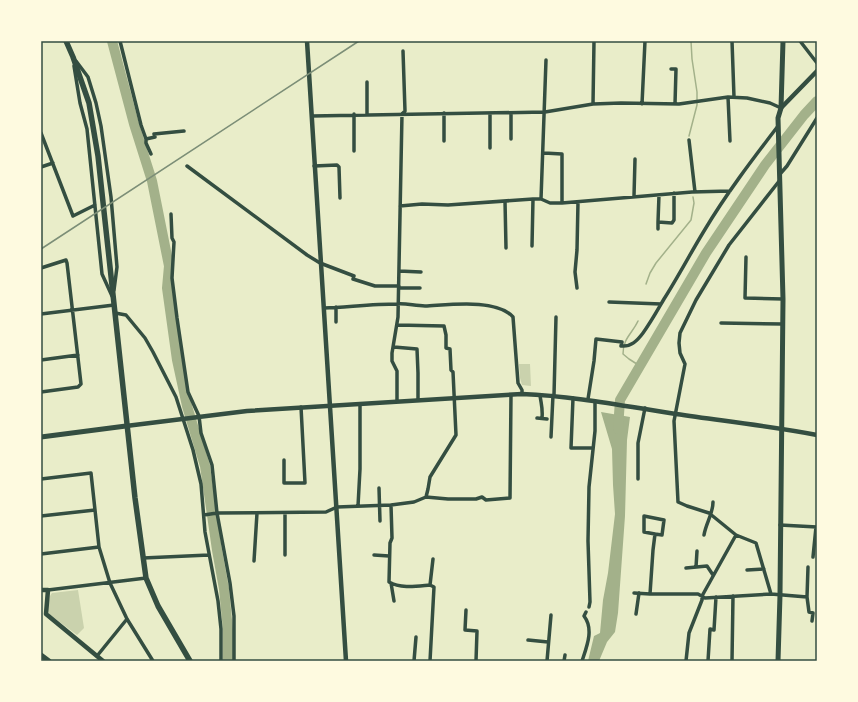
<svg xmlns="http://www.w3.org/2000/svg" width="858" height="702" font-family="Raleway,sans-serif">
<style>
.green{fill:#cad2ad}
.water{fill:#a3b18a}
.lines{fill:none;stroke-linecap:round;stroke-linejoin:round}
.stream{stroke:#a3b18a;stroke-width:1.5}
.river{stroke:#a3b18a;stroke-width:10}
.minor{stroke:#344e41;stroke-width:3.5}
.tertiary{stroke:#344e41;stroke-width:4.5}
.secondary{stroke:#344e41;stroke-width:5}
.primary{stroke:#344e41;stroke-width:5.5}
.rail{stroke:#7c8e77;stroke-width:1.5}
.neatline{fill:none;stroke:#344e41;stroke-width:1.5}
</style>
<rect width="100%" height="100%" fill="#e9edc9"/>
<path class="green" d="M519,364H530L531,386L522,385L520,378Z
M78,590L84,628L77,635L49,614C48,608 48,597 52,593Z"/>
<path class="water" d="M601,412L630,417L627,440L625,516L618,613L615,632L607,642L599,661H588L594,636L600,633L603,600L608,573L615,514L613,485L612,449Z"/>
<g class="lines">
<path class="stream" d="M689,136L697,105V92L692,59L691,41
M646,284L650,273L656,263L691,220L694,203L693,197
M638,321C632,334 623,338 623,354L629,359L640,366"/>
<path class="river" d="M112,41L134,124L152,181L169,266L167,288L177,360L187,406L205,466L217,550L224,589L228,630V661
M618,429L620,400L706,253L765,165L804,115L817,101"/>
<path class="minor" d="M120,41L141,125L146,139L155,137L154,134L184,131
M732,41L734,97
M800,41L817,63
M76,61L88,77L96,103L101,126L111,197L117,267L114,290
M74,66L80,103L87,129L102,274L112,296
M671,69H676L675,104
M367,82V114
M728,97L730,141
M593,104L594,41
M642,104L645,41
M444,113V141
M490,113V148
M511,113V139
M312,116L545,112L593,104L621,103L679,104L728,97L747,98L770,103L781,108
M41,133L73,216L95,205
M146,139V143L151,154
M689,140L695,192
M354,151V114
M544,153L562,154V203
M187,166L307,255L320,263L354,276L353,279L375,286H399
M314,166L337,165L339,167L340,198
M41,167L53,163
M780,174L787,166L817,118
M659,195L658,222L672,223L674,220V193
M634,196L635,159
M541,199L546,60
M505,201L506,248
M400,206L422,204L448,205L533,199H541L550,203H562L692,192L730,191
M171,214L172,238L174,242L172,278L177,318L188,392L199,416L201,433L212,465L217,513L230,583L234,616V661
M658,229V222
M532,246L533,199
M746,257L745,298L783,299
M41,268L66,260L67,263L81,384L78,387L41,392
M399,271L421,272
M399,288H420
M577,288L575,272L577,250L578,202
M609,302L661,304
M324,308C348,307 373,304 397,304C406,303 415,306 425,306C448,305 496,298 513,317L518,383L522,390V394
M115,313L126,315L145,338L153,352L176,397L193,450L201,484L205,532L218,601L221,629V661
M41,314L114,305
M336,322V307
M721,323L783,324
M397,325L444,326L446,335V348L450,349L451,370L453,372L456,435L430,477L428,489L426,497
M394,347L417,349L418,373V400
M41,360L78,355
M540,395C541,404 543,408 542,418
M554,395L556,317
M573,398L571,448H592
M588,399L594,361L596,339L622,342L621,346C631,347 637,341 643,333C651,322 657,311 664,299C678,277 690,254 704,231C726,194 752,160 778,126
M397,401V371L392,361V353L398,317L402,114L405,111L403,51
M537,418L547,419
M551,437L553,395
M284,460V483H305L301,407
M41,479L91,473L99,547L41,554
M638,479V443L645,408
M379,488L380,521
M391,505L414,502L426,497L448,499H476L482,497L486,500L510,498L511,395
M358,506L360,469V404
M204,515L217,513L326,512L337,507L391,505L392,538L390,543L389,582C401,589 418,586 430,585L434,587L430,661
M41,516L95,510
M780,525L817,527
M655,534L644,532V516L664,520L662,535L655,534L653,550L650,594H698L705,598L771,594L807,597L809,612L813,613L812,621
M704,535C706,523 713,514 713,502
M99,547L110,583L127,619L153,661
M285,555V513
M374,555L389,556
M813,557L816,527
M143,558L209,555
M254,561L257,513
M696,567L697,551
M686,568L707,566L713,575
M747,570L764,569
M391,583L394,601
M430,585L433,559
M48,590L146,578
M634,593L650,594
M771,594L756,543L736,535L709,513L687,506L678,502L674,421L685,364L680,353L679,343L680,333L696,300L729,245L780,180
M807,597L808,567
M589,607L590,602L588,541L589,487L595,431V401
M466,610L465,630L477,631L476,661
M636,614L639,593
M528,640L548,642
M97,656L127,619
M414,661L416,637
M547,661L551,615
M564,661L565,655
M582,661C587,646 594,629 584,616L586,612
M686,661L689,633L702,600V596L736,535
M708,661L710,629L714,630L716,597
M732,661L733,596"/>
<path class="tertiary" d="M307,41L346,661
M781,108L817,71
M126,426L247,411L522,394C574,396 624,406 676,414C723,421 770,426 817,435
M41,590H48L46,614L103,661"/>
<path class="secondary" d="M41,437L126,426
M41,655L49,661
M778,661L780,595L783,299L778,118L781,108L783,41"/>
<path class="primary" d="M66,41L73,57L89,103L98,156L135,498L146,578L158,606L190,661"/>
<path class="rail" d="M41,249L359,41"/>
</g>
<rect width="858" height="702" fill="none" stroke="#fefae0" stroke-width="84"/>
<rect x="42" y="42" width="774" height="618" class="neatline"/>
</svg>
